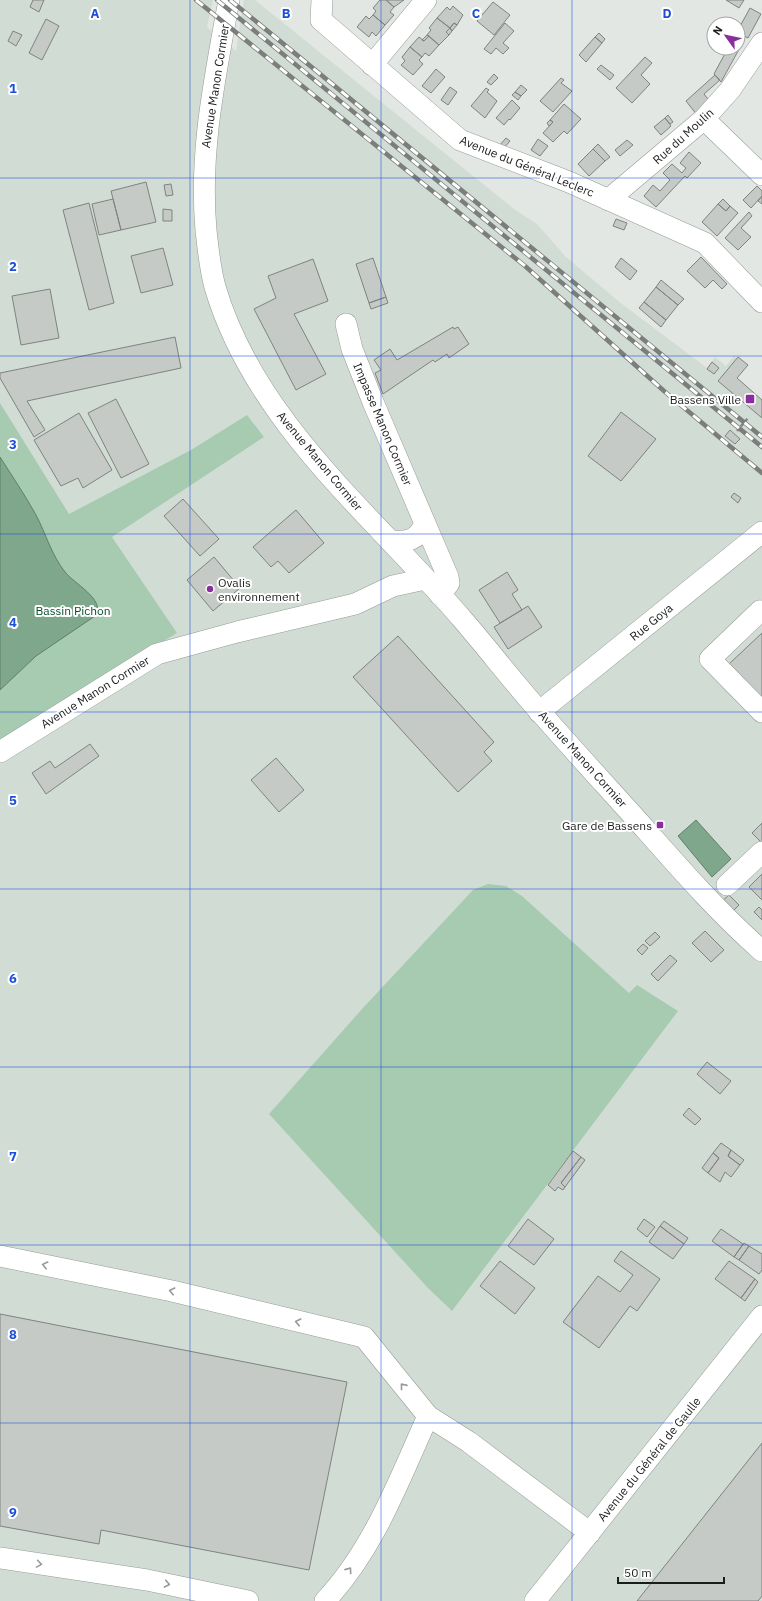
<svg xmlns="http://www.w3.org/2000/svg" width="762" height="1601" font-family="'IBM Plex Sans',sans-serif">
<style>
.built{fill:#d1ddd4}
.green{fill:#a6cbb1}
.water{fill:#7ea78b;stroke:#607e6a}
.building{fill:#c5cac7;stroke:#7f8380}
.lines{fill:none;stroke-linecap:round;stroke-linejoin:round}
.minor-casing{stroke:#969b97;stroke-width:22}
.path{stroke:#828583;stroke-width:2.5;stroke-dasharray:4 2;stroke-linecap:butt}
.minor{stroke:#fff;stroke-width:21}
.rail-casing{stroke:#7b7e7c;stroke-width:4.5}
.rail{stroke:#fff;stroke-width:3;stroke-dasharray:9;stroke-linecap:butt}
.oneway{stroke:#989999}
.grid{fill:none;stroke:#1d4ed8;stroke-width:1;stroke-opacity:0.55}
.poi-dot{fill:#87309d;stroke:#fff;stroke-width:1.5}
.labels{text-anchor:middle;dominant-baseline:central;stroke-width:4;stroke-linejoin:round;paint-order:stroke}
.street-label{font-size:12px;fill:#1b1d1c;stroke:#fff}
.poi-label{font-size:12px;fill:#1b1d1c;stroke:#fff;text-anchor:end}
.park-label{font-size:12px;fill:#064f2a;stroke:#fff}
.grid-label{font-size:13px;text-anchor:middle;font-weight:bold;fill:#1d4ed8;stroke:#fff;stroke-width:4;stroke-linejoin:round;paint-order:stroke}
</style>
<rect width="100%" height="100%" fill="#e2e7e3"/>
<path class="built" d="M0,0H213L207,27L236,51L244,0H255L514,209L537,224L566,257L622,304L707,368L715,357L726,366L734,356L737,358L718,381L762,418V1601H0Z"/>
<path class="green" d="M0,403L69,514L191,450L247,415L264,437L112,537L177,633L0,741Z
M488,884L506,886L522,896L629,993L637,985L678,1011L452,1311L428,1288L269,1114L362,1009L473,890Z"/>
<path class="water" d="M0,457C12,476 25,495 36,515C46,534 51,554 65,572C73,583 107,600 95,616L36,656L0,690Z
M696,820L731,859L712,877L678,836Z"/>
<path class="building" d="M33,0H44L39,12L30,7Z
M380,0H386L394,7L390,12L394,15L385,25L373,15L376,11L373,8Z
M386,0H404L394,7Z
M726,0H744L739,8Z
M493,2L510,15L494,35L477,21Z
M453,6L463,15L457,25L454,23L450,28L437,18L447,7L450,10Z
M750,8L761,14L748,38L738,33V30Z
M373,15L385,25L376,36L372,32L369,37L357,27L366,16L369,19Z
M437,18L450,28L446,32L449,35L439,45L427,35L431,30L429,28Z
M46,19L59,26L42,60L29,53Z
M454,23L457,25L452,31L450,28Z
M505,23L514,31L503,43L509,48L503,54L496,48L491,54L484,49Z
M450,28L452,31L449,35L446,32Z
M13,31L22,35L16,46L8,41Z
M599,33L605,39L602,43L595,37Z
M427,35L429,36L424,41L422,40Z
M429,36L439,45L429,56L425,53L422,57L410,47L419,37L424,41Z
M595,37L602,43L586,62L579,55Z
M738,42L742,44L721,82L714,74L728,48H738Z
M410,47L422,57L419,60L423,64L413,75L401,65L405,61L402,57Z
M645,57L652,63L641,75L650,84L632,103L616,88Z
M601,65L614,75L610,80L597,69Z
M436,69L445,77L431,93L422,86Z
M494,74L498,78L491,85L487,82Z
M715,75L720,80L704,94L711,103L697,115L686,101Z
M561,78L564,80L561,83L572,91L553,112L540,101Z
M521,85L527,90L521,96L515,92Z
M450,87L457,92L448,105L441,100Z
M486,88L489,90L487,92L497,101L485,118L471,106Z
M515,92L521,96L518,100L512,95Z
M512,100L520,108L510,120L509,119L504,125L496,118Z
M564,104L581,119L567,134L564,131L553,142L543,133L553,122L550,120Z
M668,115L673,122L670,124L665,118Z
M665,118L671,126L661,135L654,127Z
M550,120L553,122L549,126L547,123Z
M506,138L510,141L503,149L499,146Z
M538,139L548,146L540,156L531,150Z
M627,140L633,145L620,156L615,150Z
M598,144L610,157L605,161L593,149Z
M593,149L605,161L589,176L578,164Z
M689,152L701,163L687,178L685,176L656,207L644,196L653,185L660,191L670,180L663,173L672,164L682,173L686,168L680,163Z
M146,182L156,222L121,230L111,191Z
M171,184L173,195L166,196L164,185Z
M757,186L762,191V196L751,208L743,200Z
M762,196V204L758,201Z
M113,199L121,230L99,235L92,204Z
M723,199L730,206L726,211L718,204Z
M89,203L114,303L89,310L63,210Z
M718,204L726,211L730,206L738,213L717,236L702,222Z
M163,209L172,210V221H163Z
M749,212L752,216L741,228L751,237L738,250L725,238Z
M616,219L627,223L624,230L613,226Z
M163,248L173,285L141,293L131,256Z
M701,257L727,284L722,289L713,280L705,288L687,271Z
M373,258L386,297L369,303L356,264Z
M621,258L637,271L630,280L615,267Z
M313,259L328,301L294,314L326,374L296,390L254,309L276,298L268,276Z
M661,280L684,299L678,305L656,287Z
M656,287L678,305L666,320L644,302Z
M50,289L59,338L21,345L12,296Z
M386,297L388,303L371,309L369,303Z
M644,302L666,320L661,327L639,308Z
M453,327L454,329L458,327L469,344L449,358L447,354L435,362L433,360L383,394L375,373L381,370L374,360L390,349L397,360Z
M175,337L181,368L27,401L45,430L34,437L0,378V373Z
M738,357L748,365L737,378L762,400V418L718,381Z
M712,362L719,368L714,374L707,369Z
M116,399L149,464L121,478L88,413Z
M621,412L656,439L621,481L588,456Z
M79,413L112,470L83,488L78,478L61,486L34,440Z
M730,430L740,439L735,444L725,436Z
M734,493L741,498L738,503L731,497Z
M183,499L219,539L200,556L164,516Z
M296,510L324,543L289,573L278,561L271,567L253,547Z
M214,557L240,588L213,611L187,580Z
M507,572L518,590L512,594L522,610L500,623L479,590Z
M528,606L542,627L508,649L494,627Z
M762,633V698L729,664Z
M398,636L494,742L484,752L492,761L458,792L353,677Z
M90,744L99,756L46,794L32,773L50,761L55,768Z
M276,758L304,790L279,812L251,780Z
M762,823V843L752,833Z
M762,874V900L749,887Z
M729,895L739,905L733,911L722,901Z
M759,907L762,910V920L754,912Z
M705,931L724,950L711,962L692,943Z
M655,932L660,937L650,946L645,941Z
M643,944L648,948L642,955L637,950Z
M670,955L677,961L658,981L651,974Z
M707,1062L731,1081L720,1094L697,1074Z
M689,1108L701,1119L695,1125L683,1115Z
M721,1143L731,1150L728,1156L740,1165L731,1177L725,1172L720,1182L708,1173L719,1158L713,1153Z
M731,1150L744,1160L740,1165L728,1156Z
M573,1151L581,1157L561,1183L565,1187L563,1190L558,1187L555,1191L548,1185Z
M713,1153L719,1158L708,1173L702,1168Z
M581,1157L585,1160L565,1187L561,1183Z
M528,1219L554,1239L534,1265L508,1246Z
M644,1219L655,1227L647,1237L637,1229Z
M664,1221L688,1238L684,1244L660,1226Z
M660,1226L684,1244L673,1259L649,1242Z
M721,1229L743,1244L734,1257L712,1241Z
M744,1243L749,1246L739,1260L734,1257Z
M749,1246L762,1254V1270L759,1274L739,1260Z
M621,1251L660,1279L637,1311L630,1306L599,1348L563,1322L598,1276L620,1292L633,1275L614,1261Z
M500,1261L535,1288L515,1314L480,1286Z
M729,1261L755,1279L741,1298L715,1279Z
M755,1279L758,1282L745,1301L741,1298Z
M0,1314L347,1382L309,1570L101,1530L99,1544L0,1526Z
M762,1443V1596L758,1601H637Z"/>
<g class="lines">
<defs>
<path id="minor" d="M229,0C215,77 199,152 206,230C208,249 210,269 215,287C255,423 374,516 463,620C489,650 514,683 541,713C575,752 611,791 646,830C683,872 720,914 762,951
M322,0L321,20L460,140L569,182L705,243L762,302
M372,65L426,0
M704,119L762,175
M608,200L704,119L730,90L762,43
M346,324L352,349L373,402L448,577L449,583L440,595
M390,541C407,542 418,541 425,523
M762,612L760,611L710,659L762,712
M539,712L762,532
M0,752L157,654L237,632L355,604L393,586L425,579
M727,885L762,852
M0,1256L172,1291L364,1337L428,1416L469,1442L590,1533
M0,1558L147,1580L248,1601
M325,1601C374,1549 399,1480 428,1416
M535,1601L762,1316"/>
</defs>
<use href="#minor" class="minor-casing"/>
<path class="path" d="M737,431L748,418"/>
<use href="#minor" class="minor"/>
<defs>
<path id="rail" d="M196,0L525,266L664,391L762,473
M217,0L762,447
M230,0L762,437"/>
</defs>
<use href="#rail" class="rail-casing"/>
<use href="#rail" class="rail"/>
</g>
<defs><path id="oneway-chevron" d="M-2-3.5L2.5 0L-2 3.5" fill="none" stroke-width="1.6" stroke-linecap="round" stroke-linejoin="round"/></defs>
<g class="oneway">
<use href="#oneway-chevron" transform="translate(45 1265) rotate(-168)"/>
<use href="#oneway-chevron" transform="translate(172 1291) rotate(-167)"/>
<use href="#oneway-chevron" transform="translate(298 1322) rotate(-167)"/>
<use href="#oneway-chevron" transform="translate(403 1386) rotate(-129)"/>
<use href="#oneway-chevron" transform="translate(39 1564) rotate(9)"/>
<use href="#oneway-chevron" transform="translate(349 1570) rotate(-55)"/>
<use href="#oneway-chevron" transform="translate(167 1584) rotate(11)"/>
</g>
<path class="grid" d="M190,0V1601M381,0V1601M572,0V1601M0,178H762M0,356H762M0,534H762M0,712H762M0,889H762M0,1067H762M0,1245H762M0,1423H762"/>
<g class="poi-dot">
<rect x="745" y="394" width="10" height="10" rx="2"/>
<circle cx="210" cy="589" r="4"/>
<rect x="656" y="821" width="8" height="8" rx="2"/>
</g>
<g class="labels">
<g class="street-label">
<text transform="translate(215 86) rotate(-81)">Avenue Manon Cormier</text>
<text transform="translate(683 136) rotate(-42)">Rue du Moulin</text>
<text transform="translate(527 166) rotate(22)">Avenue du Général Leclerc</text>
<text transform="translate(383 424) rotate(67)">Impasse Manon Cormier</text>
<text transform="translate(320 461) rotate(50)">Avenue Manon Cormier</text>
<text transform="translate(651 622) rotate(-39)">Rue Goya</text>
<text transform="translate(95 692) rotate(-32)">Avenue Manon Cormier</text>
<text transform="translate(583 759) rotate(48)">Avenue Manon Cormier</text>
<text transform="translate(649 1459) rotate(-51)">Avenue du Général de Gaulle</text>
</g>
<g class="poi-label">
<text x="741" y="399">Bassens Ville</text>
<text x="218" y="582" text-anchor="start">Ovalis<tspan x="218" dy="14">environnement</tspan></text>
<text x="652" y="825">Gare de Bassens</text>
</g>
<g class="park-label">
<text x="73" y="610">Bassin Pichon</text>
</g>
</g>
<g class="grid-label">
<text x="95" y="18">A</text>
<text x="286" y="18">B</text>
<text x="476" y="18">C</text>
<text x="667" y="18">D</text>
<text x="13" y="93">1</text>
<text x="13" y="271">2</text>
<text x="13" y="449">3</text>
<text x="13" y="627">4</text>
<text x="13" y="805">5</text>
<text x="13" y="983">6</text>
<text x="13" y="1161">7</text>
<text x="13" y="1339">8</text>
<text x="13" y="1517">9</text>
</g>
<g transform="translate(726 36) rotate(303)"><circle r="19" fill="#ffffff" stroke="#a4a5a4"/>
<path d="M0-3L7 15L0 10L-7 15Z" fill="#87309d"/>
<text y="-6" font-size="11" font-weight="bold" text-anchor="middle" fill="#1b1d1c">N</text>
</g>
<path d="M618 1577v6h106v-6" fill="none" stroke="#1b1d1c" stroke-width="2"/>
<text x="624" y="1577" font-size="12" fill="#1b1d1c" stroke="#ffffff" stroke-width="3" paint-order="stroke">50 m</text>
</svg>
